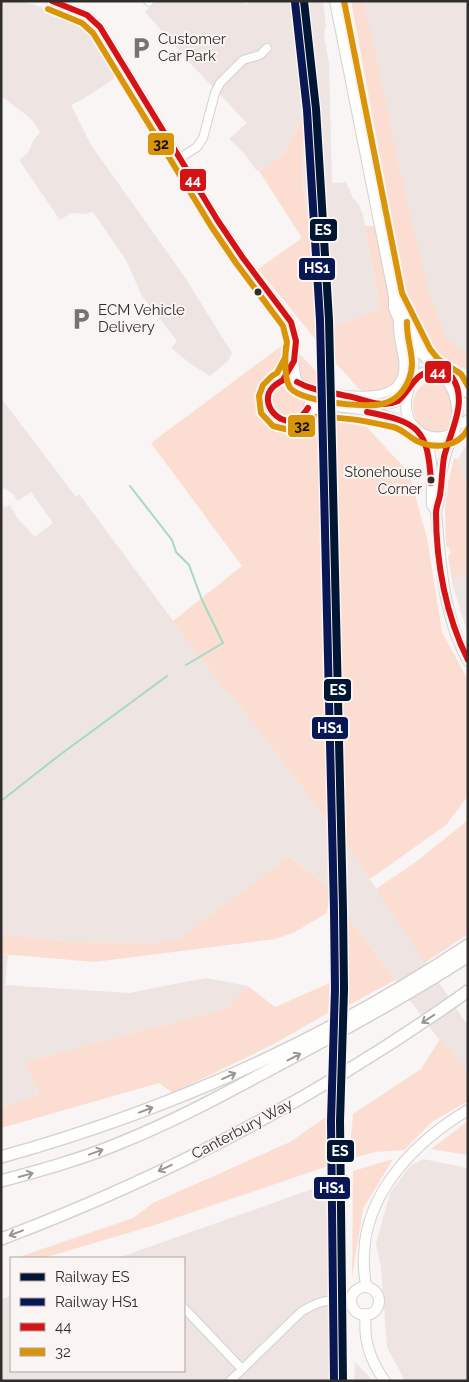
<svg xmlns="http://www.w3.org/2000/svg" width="469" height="1382" font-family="Raleway,sans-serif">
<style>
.built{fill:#eee5e2}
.green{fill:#fbded1}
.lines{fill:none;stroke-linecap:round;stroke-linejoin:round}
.stream{stroke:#a5d9c3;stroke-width:2}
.minor-casing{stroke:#d4d1d1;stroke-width:10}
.major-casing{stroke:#d4d1d1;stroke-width:12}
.highway-casing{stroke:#d4d1d1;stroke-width:14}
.minor{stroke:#fefefd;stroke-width:8}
.major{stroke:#fefefd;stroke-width:10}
.highway{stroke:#fefefd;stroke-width:11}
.bus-1-casing{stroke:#faf4f2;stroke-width:10}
.bus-2-casing{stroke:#faf4f2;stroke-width:10}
.bus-1{stroke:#d41317;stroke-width:6}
.bus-2{stroke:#d99407;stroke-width:6}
.rail-1-casing{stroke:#faf4f2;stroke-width:11}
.rail-2-casing{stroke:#faf4f2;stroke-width:11}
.rail-1{stroke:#011633;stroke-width:8}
.rail-2{stroke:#091855;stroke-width:8}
.oneway{stroke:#979695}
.bus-dot{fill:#302e2d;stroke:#faf4f2;stroke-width:2}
.labels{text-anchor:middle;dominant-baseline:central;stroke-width:4;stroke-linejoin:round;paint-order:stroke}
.bus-label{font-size:14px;fill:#302e2d;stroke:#faf4f2;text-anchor:end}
.poi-label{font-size:15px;fill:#302e2d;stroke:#faf4f2;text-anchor:start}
.street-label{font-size:15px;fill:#302e2d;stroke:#faf4f2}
.line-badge{stroke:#faf4f2;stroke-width:2}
.badge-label{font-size:14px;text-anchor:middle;font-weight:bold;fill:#fff}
.pale-badge-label{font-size:14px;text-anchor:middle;font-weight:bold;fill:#111}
</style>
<rect width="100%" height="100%" fill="#f8f5f4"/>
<path class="built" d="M1,1H24L85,23L94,33L120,75L83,99L71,105L91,145L184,276L232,353L228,361L210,376L192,365L171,348L177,341L142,296L126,260L93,212L83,214L71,213L60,220L19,160L28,153L34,139L40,132L34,122L24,113L1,96Z
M156,1H243L247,4L251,1H323L326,25L324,35L329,64L332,183L346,182L353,198L359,205L363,215L380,308L333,327L334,361L316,340L310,236L302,176L304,116L301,120L283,155L259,171L256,170L244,153L229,139L247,123L190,63L145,12Z
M359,1H468V358L427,326Z
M1,398L76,497L79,494L226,692L234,698L355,857L468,1026V1072L434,1033L323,882L290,857L179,939L154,943L72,942L1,934V508L10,505L18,519L35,537L53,523L31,492L18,501L13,494L4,488L1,491Z
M468,442V493L458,459Z
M468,571V634L452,583V580Z
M1,954L8,955L5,985L129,993L206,978L248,986L227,1008L24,1062L39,1094L1,1108Z
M423,1159L468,1168V1381H405L387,1347L381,1268L376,1243L390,1193L410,1166Z
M329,1183L332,1381H1V1299L11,1296V1371H184V1258H118Z
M355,1362L373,1381H354Z"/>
<path class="green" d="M351,1H364L405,195L429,291L445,336L468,356V371L443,357L422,333L407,301Z
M304,115L302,176L310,236L316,340L258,269L302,238L259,171L283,155Z
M365,226H374L402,362C397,384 394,389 371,394L359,389L334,361L333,327L380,308Z
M288,341L409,473L427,538L442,632L468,680V796L446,825L370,879L355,857L234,698L226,692L173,621L242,566L151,443Z
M434,379L443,380L448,384L457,423C454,426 449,432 445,434C419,444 394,392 434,379Z
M454,458L458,459L468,492V571L452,580L448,556L451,554L449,548L446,546L445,510L448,483Z
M468,820V934L425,963L376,889L416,862Z
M289,857L323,882L330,892L327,913L295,932L275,939L95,962L1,954V934L72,942L154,943L179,939Z
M347,915L395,980L347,1006Z
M330,983L328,1013L272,1045L173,1093L159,1083L1,1128V1108L39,1094L24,1062L227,1008L248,986L275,1007Z
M440,1039L468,1072V1101L432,1122L404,1150L375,1152L349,1159L353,1114L421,1069Z
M330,1114L331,1165L152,1226L43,1258H16L133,1218L153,1203L290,1142Z
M468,1121V1155L431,1149Z
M393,1159L363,1209L352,1278L353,1171Z"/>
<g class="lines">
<path class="stream" d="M130,486L172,540L176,552L189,565L202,600L223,643L186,665
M1,801L57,757L167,676"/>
<defs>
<path id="minor" d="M51,1L87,15L100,27L218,221L243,258L291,322L296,341L294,361L297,382
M148,1L149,2
M180,158L197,147L203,138L215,93L220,83L243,60L260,55L267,48
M267 400a21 21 0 1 1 42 0a21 21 0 1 1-42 0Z
M283,380L294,361
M304,385C317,392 331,393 346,395C366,399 392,416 407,392
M458,385L468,394
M346,395C373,397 408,398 403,359C401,346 397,334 398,321
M308,408C317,409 326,406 335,407C355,409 397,414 412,426
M461,424L468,419
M184,1308L242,1369
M230,1381L301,1312C318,1301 332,1298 352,1300"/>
<path id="major" d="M335,1L394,296V308L413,355C417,378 397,400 411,423C415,428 419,433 425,435C434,439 443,438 452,434C469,414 444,338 408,387
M398,301C409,324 416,357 440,370
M421,433C435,453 431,482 432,505L436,511C440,560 443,616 468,661
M436,511C441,500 440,487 441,475C443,460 448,446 454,433
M366,1287C365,1277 363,1267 364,1256C365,1192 416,1141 468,1110
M351 1301a14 14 0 1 1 28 0a14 14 0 1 1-28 0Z
M366,1314C363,1338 370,1361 385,1381"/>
<path id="highway" d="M1,1157C167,1111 325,1040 468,945
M1,1181C42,1170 82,1159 120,1143C177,1120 230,1091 284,1062C346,1029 408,995 468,956
M1,1239C165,1177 325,1093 468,991"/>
</defs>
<use href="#minor" class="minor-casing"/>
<use href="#major" class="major-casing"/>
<use href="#highway" class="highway-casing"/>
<use href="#minor" class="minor"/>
<use href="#major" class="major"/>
<use href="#highway" class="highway"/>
<defs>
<path id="bus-1" d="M52,1L87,15L100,27L218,221L243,258L291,322L296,341L294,361L283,380
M283,380C280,382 276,384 273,387C257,403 282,431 300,417C303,415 306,411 308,408
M297,382C313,391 330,392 347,396C365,399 380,409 398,401C412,389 415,369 438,372C443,372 448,374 452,377C469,401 450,432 444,457C442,470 442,482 440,495C439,501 436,507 436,513C436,563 446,616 468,660
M367,412C419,422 428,429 431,483"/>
<path id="bus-2" d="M344,1L402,293L430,349L438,359L461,374L468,386
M48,9L82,23L93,33L211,226L236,263L283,326L287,342L285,358L277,373L272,376L263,385L259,396L261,413L273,426L289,430L305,425L312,417C340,416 366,421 393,427C402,429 409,437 417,441C434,449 458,448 468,429
M286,347C285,359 284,375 289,386C297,402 365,408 382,404C394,401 404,392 409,379C417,360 406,342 407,322"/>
</defs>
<use href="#bus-1" class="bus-1-casing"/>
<use href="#bus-2" class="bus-2-casing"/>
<use href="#bus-1" class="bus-1"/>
<use href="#bus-2" class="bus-2"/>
<defs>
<path id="rail-1" d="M304,1L316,109L329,320L343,910L344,989L340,1121L343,1381"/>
<path id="rail-2" d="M295,2L307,110L320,320L334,910L335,989L331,1121L334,1381"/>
</defs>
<use href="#rail-1" class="rail-1-casing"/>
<use href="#rail-2" class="rail-2-casing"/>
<use href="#rail-1" class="rail-1"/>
<use href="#rail-2" class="rail-2"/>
</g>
<defs><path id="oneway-shaft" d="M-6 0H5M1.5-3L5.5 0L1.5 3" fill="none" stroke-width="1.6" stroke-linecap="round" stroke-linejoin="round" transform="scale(1.25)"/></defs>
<g class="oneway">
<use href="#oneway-shaft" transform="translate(428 1019) rotate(146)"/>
<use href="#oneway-shaft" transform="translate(294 1057) rotate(-28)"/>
<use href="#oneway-shaft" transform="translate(229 1076) rotate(-24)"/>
<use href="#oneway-shaft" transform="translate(146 1110) rotate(-21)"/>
<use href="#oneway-shaft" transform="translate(96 1152) rotate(-20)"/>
<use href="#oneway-shaft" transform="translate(165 1168) rotate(155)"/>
<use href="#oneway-shaft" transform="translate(26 1175) rotate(-15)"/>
<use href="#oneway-shaft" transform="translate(16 1233) rotate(159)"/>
</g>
<defs>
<symbol id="parking-bare" viewBox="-9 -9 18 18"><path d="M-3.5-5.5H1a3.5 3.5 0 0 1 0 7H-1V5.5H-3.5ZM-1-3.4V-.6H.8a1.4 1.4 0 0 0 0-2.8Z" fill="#767473" stroke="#faf4f2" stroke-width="2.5" paint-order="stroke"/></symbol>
</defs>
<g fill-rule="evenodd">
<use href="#parking-bare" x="125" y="32" width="32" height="32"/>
<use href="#parking-bare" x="65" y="303" width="32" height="32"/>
</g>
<g class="bus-dot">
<circle cx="258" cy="292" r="4.5"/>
<circle cx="431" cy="480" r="4.5"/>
</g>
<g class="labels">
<g class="bus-label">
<text x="422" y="472">Stonehouse<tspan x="422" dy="17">Corner</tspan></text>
</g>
<g class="poi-label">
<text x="158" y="39">Customer<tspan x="158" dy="17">Car Park</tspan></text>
<text x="98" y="310">ECM Vehicle<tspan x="98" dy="17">Delivery</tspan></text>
</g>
<g class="street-label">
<text transform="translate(242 1129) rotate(-28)">Canterbury Way</text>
</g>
</g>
<g class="line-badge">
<rect x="147" y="132" width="28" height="24" rx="5" fill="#d99407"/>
<rect x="179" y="168" width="28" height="24" rx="5" fill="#d41317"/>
<rect x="309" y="218" width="29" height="24" rx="5" fill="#011633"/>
<rect x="298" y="257" width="38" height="24" rx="5" fill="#091855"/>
<rect x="424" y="360" width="28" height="24" rx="5" fill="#d41317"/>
<rect x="287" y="414" width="29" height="24" rx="5" fill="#d99407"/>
<rect x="323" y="678" width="29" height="24" rx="5" fill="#011633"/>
<rect x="311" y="716" width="38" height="24" rx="5" fill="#091855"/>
<rect x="326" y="1139" width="29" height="24" rx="5" fill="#011633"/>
<rect x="313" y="1176" width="38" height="24" rx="5" fill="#091855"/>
</g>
<g class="badge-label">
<text x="193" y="185">44</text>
<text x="323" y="235">ES</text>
<text x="317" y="273">HS1</text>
<text x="438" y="377">44</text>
<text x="338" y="695">ES</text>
<text x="330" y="733">HS1</text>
<text x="340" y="1156">ES</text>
<text x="332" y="1193">HS1</text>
</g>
<g class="pale-badge-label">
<text x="161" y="149">32</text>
<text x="302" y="431">32</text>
</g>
<rect width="469" height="1382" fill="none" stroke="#302e2d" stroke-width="5"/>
<rect x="10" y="1257" width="175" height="115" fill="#faf4f2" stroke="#a9a5a3"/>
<rect x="20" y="1273" width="25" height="8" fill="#011633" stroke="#a9a5a3"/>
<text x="55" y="1282" font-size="15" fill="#302e2d">Railway ES</text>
<rect x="20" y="1298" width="25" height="8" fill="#091855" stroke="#a9a5a3"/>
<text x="55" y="1307" font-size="15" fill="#302e2d">Railway HS1</text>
<rect x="20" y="1323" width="25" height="8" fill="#d41317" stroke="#a9a5a3"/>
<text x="55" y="1332" font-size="15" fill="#302e2d">44</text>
<rect x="20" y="1348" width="25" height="8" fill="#d99407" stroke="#a9a5a3"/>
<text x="55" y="1357" font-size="15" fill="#302e2d">32</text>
</svg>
